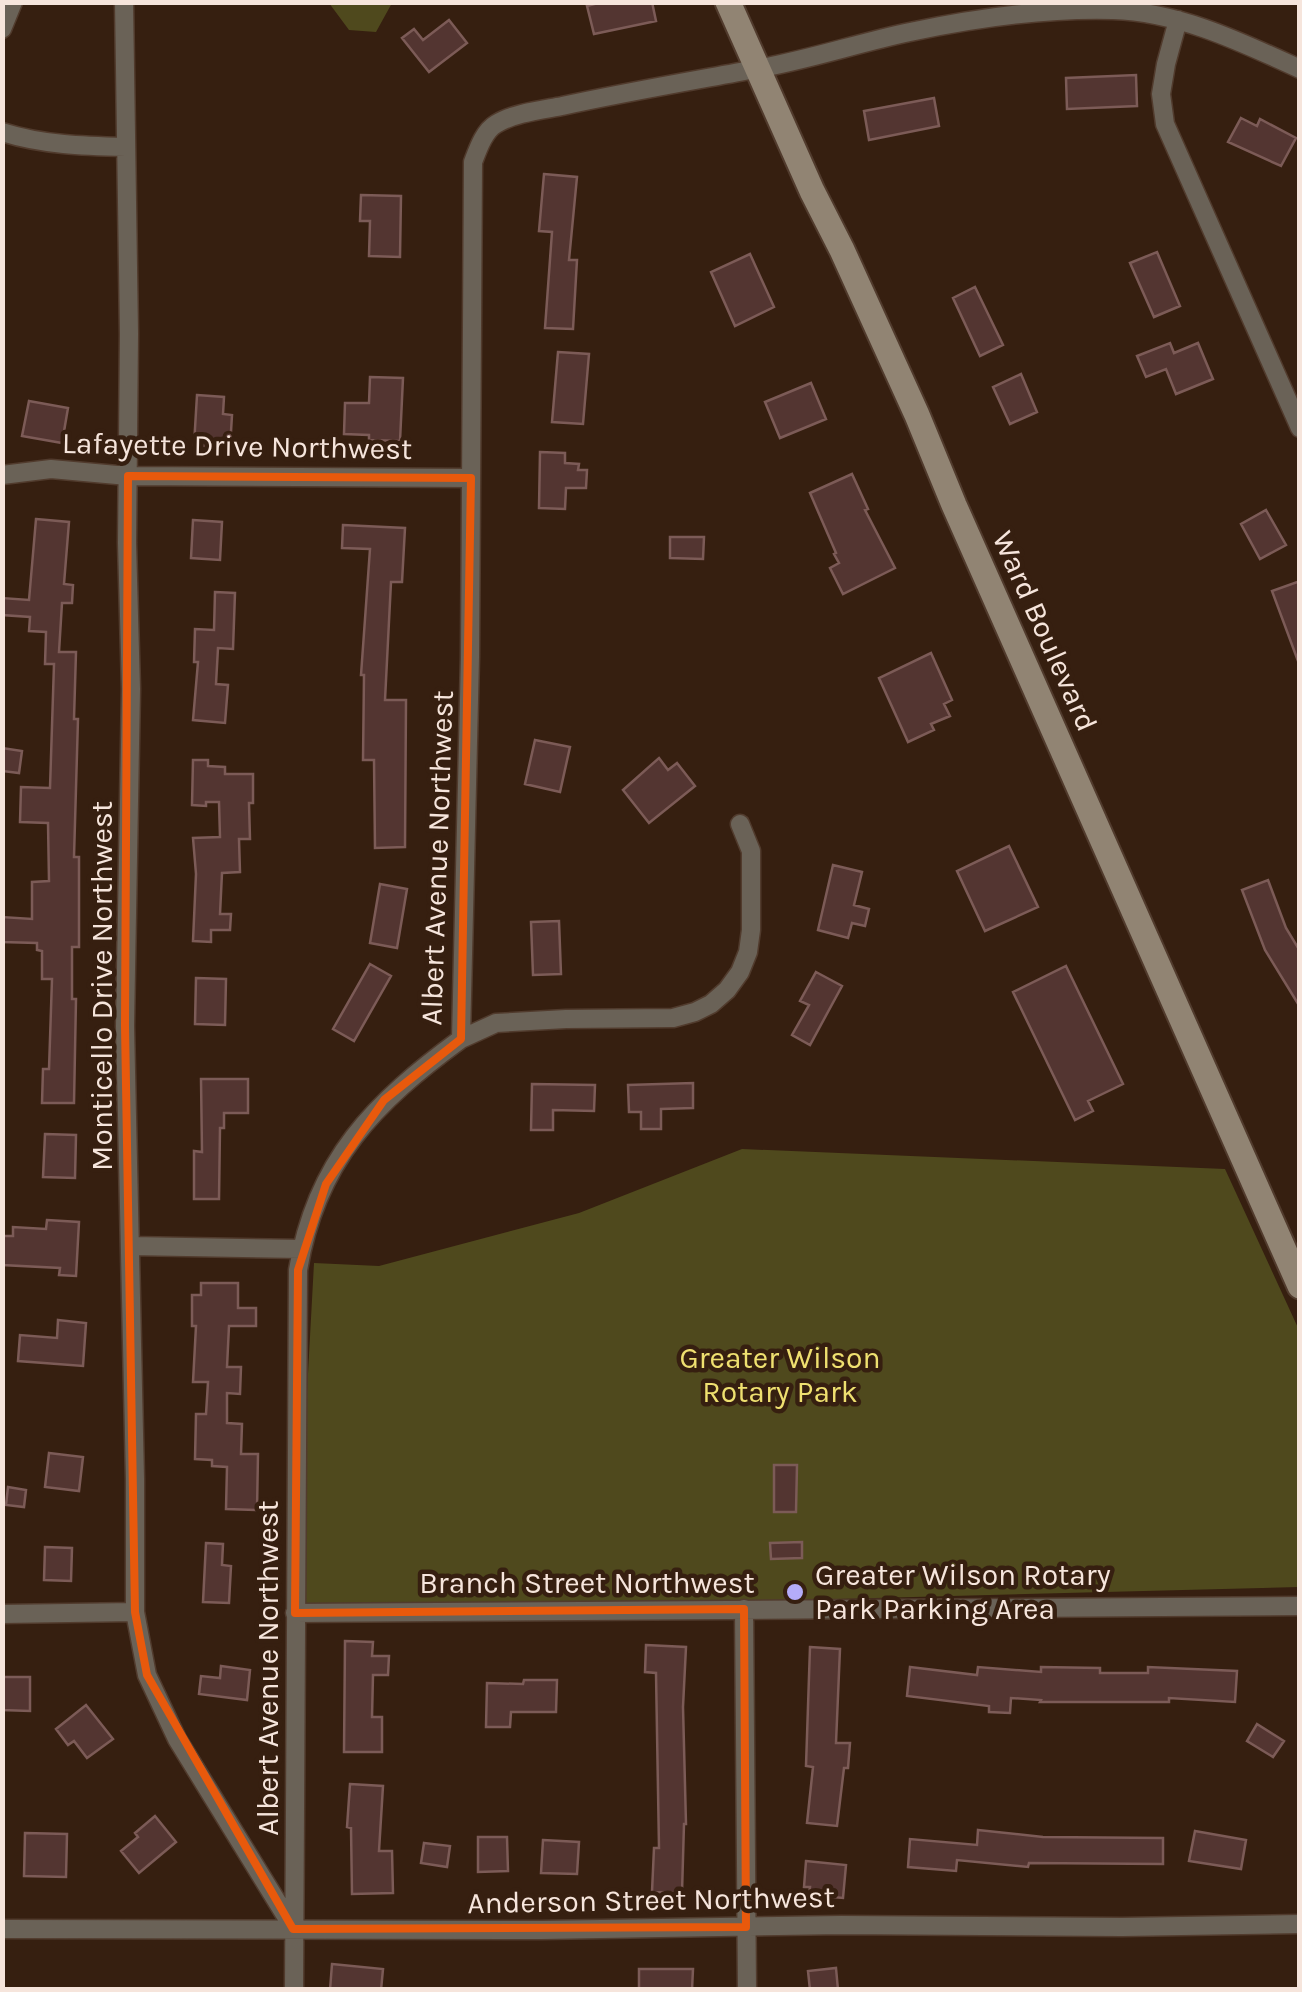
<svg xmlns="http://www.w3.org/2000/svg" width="1302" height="1992" font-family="Karla,sans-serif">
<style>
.green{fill:#4f491d}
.building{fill:#533531;stroke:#7c5b57;stroke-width:2.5}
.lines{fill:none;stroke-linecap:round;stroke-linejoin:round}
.street-casing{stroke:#513b2d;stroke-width:21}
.secondary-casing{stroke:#513b2d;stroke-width:29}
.street{stroke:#6a6257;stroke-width:18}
.secondary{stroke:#918473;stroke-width:25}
.marked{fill:none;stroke:#e8590c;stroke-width:8;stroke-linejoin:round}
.poi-dot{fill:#b4acf9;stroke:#361f10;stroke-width:4}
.labels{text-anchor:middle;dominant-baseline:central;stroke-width:9;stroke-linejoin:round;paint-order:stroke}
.street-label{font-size:30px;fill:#f6e5dc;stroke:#361f10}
.park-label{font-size:30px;fill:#efe070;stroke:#361f10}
.poi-label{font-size:30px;fill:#f6e5dc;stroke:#361f10;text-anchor:start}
</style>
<rect width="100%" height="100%" fill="#361f10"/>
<path class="green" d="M329,3H392L376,32L349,30Z
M742,1149L1225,1169L1299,1330V1587L295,1613L314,1263L379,1266L579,1213Z"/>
<path class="building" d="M602,2H652L656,21L594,34L587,6Z
M449,20L467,43L429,72L402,38L414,29L423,40Z
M1136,75L1137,106L1067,109L1066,78Z
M934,98L939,126L869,140L864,111Z
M1241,118L1257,126L1260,119L1296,138L1281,166L1228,142Z
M544,174L577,177L569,260H577L573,329L545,328L552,232L539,231Z
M361,195L401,196L400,257L369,256L370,221H360Z
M1157,252L1180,306L1154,317L1130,263Z
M750,254L774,307L735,326L711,272Z
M975,287L1003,345L980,356L953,298Z
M1170,343L1174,353L1198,343L1213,379L1176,394L1166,369L1146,377L1137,356Z
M558,352L589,354L583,424L552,422Z
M1021,374L1037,412L1010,424L993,387Z
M370,377L403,378L400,441L369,440V435L344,434L345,403H369Z
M811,383L826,419L780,438L765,402Z
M197,395L224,397L223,414L232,415L230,448L194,445Z
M29,401L68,408L62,443L22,436Z
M540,452L565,453V463L579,464L578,470H587L586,488H566L565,509L539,508Z
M852,474L868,509L865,510L895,568L843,594L830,568L839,563L834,554L836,553L810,493Z
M1266,510L1286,545L1260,559L1241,524Z
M36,519L69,522L64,584L73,585L72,603H62L59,652H76L74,719H78L74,857H79V947H72V999H76L74,1103H42L43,1069H49L52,979H42V951L37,950V943L2,942V917L32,919V882L49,881L48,823L20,822L21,787L50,788L54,664H45L46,632L29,631L30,617L2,615V598L29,600Z
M193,520L222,522L220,560L191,558Z
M343,525L405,528L402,582H391L385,700H406L405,847L375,848L374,760H363L364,675H361L370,549L342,548Z
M670,537H704L703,559L670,558Z
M1300,581V660L1298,661L1272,591Z
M215,592L235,593L233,649L218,648L216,684L228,685L225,723L193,720L198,662H194L195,629L214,630Z
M931,653L952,700L944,704L950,716L931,724L934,730L908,742L879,678Z
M535,740L570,747L560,792L525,784Z
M2,748L22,751L19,773L2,771Z
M659,758L668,770L677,763L695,786L649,823L623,790Z
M193,760H208V766L225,767V774H253V803H249L250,839H239L240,872L222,873L220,914H231L230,930H211V942L193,941L196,874L193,838L220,837L219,802H206V806L192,805Z
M1009,846L1038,907L985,931L957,871Z
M833,865L862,872L854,905L869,909L865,926L852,923L848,938L818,930Z
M1268,880L1286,928L1300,951V1007L1265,950L1242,890Z
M380,884L407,889L397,948L370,943Z
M559,921L561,974L533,975L531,922Z
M370,964L391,976L354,1041L333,1029Z
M1066,966L1123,1084L1088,1101L1093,1111L1075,1120L1013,992Z
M816,972L842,986L810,1045L792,1035L809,1005L800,1001Z
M196,978L226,979L225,1025L195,1024Z
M201,1079H248V1113H224V1128H220L219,1199H194V1151L202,1152Z
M693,1083V1108L661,1109V1129H641V1112H629L628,1085Z
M532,1084L595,1085L594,1111L553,1110V1130H531Z
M45,1134L76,1135L75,1178L43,1177Z
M47,1220L79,1222L76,1276L59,1275L60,1268L2,1265V1236H13V1227L46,1229Z
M201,1283H238V1308H256V1326H229L227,1367H241L240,1394L227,1393V1423L242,1424L241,1454H258L257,1510L226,1509L227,1467L212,1466V1460L195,1459L196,1414H206L208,1382H193L196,1326H192V1295H201Z
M58,1320L86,1323L83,1366L18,1361L20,1335L57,1338Z
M49,1453L83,1457L79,1491L45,1487Z
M774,1465H797L796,1512H774Z
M8,1487L26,1490L24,1507L6,1505Z
M802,1542V1558L771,1559L770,1543Z
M206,1543L223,1544L222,1565L231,1566L229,1603L203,1602Z
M45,1547L72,1548L71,1581L44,1580Z
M345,1641L373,1642L372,1656H389L388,1675H373L372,1717H382V1752H344Z
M646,1645L686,1647L683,1707L686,1824H684L682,1893L652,1892L654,1848H659L656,1673L645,1672Z
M810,1647L840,1649L836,1743H850L848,1768H844L837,1826L807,1823L813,1767L806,1766Z
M221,1666L250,1670L247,1700L199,1694L201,1676L220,1678Z
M910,1667L977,1675L978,1667L1041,1672V1667L1100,1668V1673H1148V1667L1237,1671L1235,1702L1169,1698V1702H1040L1041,1700L1011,1698L1010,1713L989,1712V1706L907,1696Z
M2,1677H30V1711L2,1710Z
M524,1680H557L556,1712H511L510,1727H486L487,1683L523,1684Z
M86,1705L113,1739L87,1758L74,1741L68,1745L56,1729Z
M1257,1724L1284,1741L1273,1757L1247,1741Z
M350,1784L383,1786L379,1851H392L393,1893L352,1894L351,1828L347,1827Z
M155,1816L176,1842L139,1873L121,1851L138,1837L135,1833Z
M978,1830L1043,1837L1163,1838V1864L1029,1863L1028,1867L957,1860L956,1871L908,1867L910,1839L977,1845Z
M1195,1831L1246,1840L1241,1869L1189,1861Z
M25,1833L67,1834L66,1877L24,1876Z
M478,1837H507L508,1871L478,1872Z
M543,1840L579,1842L577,1874L541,1873Z
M424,1843L450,1846L447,1867L421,1863Z
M806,1861L846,1865L843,1898L809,1895L810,1887H804Z
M332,1964L383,1969L381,1990H330Z
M836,1968L838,1990H810L808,1971Z
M639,1969H693L692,1990H639Z"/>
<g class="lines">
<defs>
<path id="street" d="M124,2L129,334L127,543L131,689L125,1026L135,1479V1612L147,1675L177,1739L292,1926
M1178,20L1166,64L1161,94L1165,124L1300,428
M2,29L13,2
M2,132C43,145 84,146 126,147
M2,475L51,469L128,476L471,478
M461,1039L496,1023L566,1019L673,1018L695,1012L711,1004L727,990L740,972L748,952L751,930V851L740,824
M131,1246L302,1249
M744,1609L747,1990
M295,1613L1300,1606
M2,1614L135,1612
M2,1929L542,1930L841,1925L1122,1927L1300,1924
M294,1990L298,1270C316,1160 375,1102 461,1039L470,657L473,162C478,149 484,131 496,124C514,113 541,110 562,106C626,92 691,81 756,69C808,60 858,43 910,32C976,18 1045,8 1113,10C1179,12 1241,42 1300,69"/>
<path id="secondary" d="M728,2L812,191L842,250L917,415L954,505L1300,1286"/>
</defs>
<use href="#street" class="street-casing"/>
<use href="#secondary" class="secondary-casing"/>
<use href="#street" class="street"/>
<use href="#secondary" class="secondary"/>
</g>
<path class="marked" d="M128,476L471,478L461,1039L384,1100L326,1184L298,1270L295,1613L744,1609L746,1927L293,1929L147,1675L135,1612L125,1026Z"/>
<circle class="poi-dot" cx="795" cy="1592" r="10"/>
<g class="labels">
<g class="street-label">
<text transform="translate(237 446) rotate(1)">Lafayette Drive Northwest</text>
<text transform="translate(1045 631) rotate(66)">Ward Boulevard</text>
<text transform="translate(437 858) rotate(-88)">Albert Avenue Northwest</text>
<text transform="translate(102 986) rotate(-90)">Monticello Drive Northwest</text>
<text x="587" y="1583">Branch Street Northwest</text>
<text transform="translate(268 1668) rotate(-90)">Albert Avenue Northwest</text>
<text transform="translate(651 1900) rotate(-1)">Anderson Street Northwest</text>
</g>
<g class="park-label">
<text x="780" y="1358">Greater Wilson<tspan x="780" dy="34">Rotary Park</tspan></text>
</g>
<g class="poi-label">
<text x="815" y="1575">Greater Wilson Rotary<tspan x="815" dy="34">Park Parking Area</tspan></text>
</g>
</g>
<rect width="1302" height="1992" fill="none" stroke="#f6e5dc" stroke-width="10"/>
</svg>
